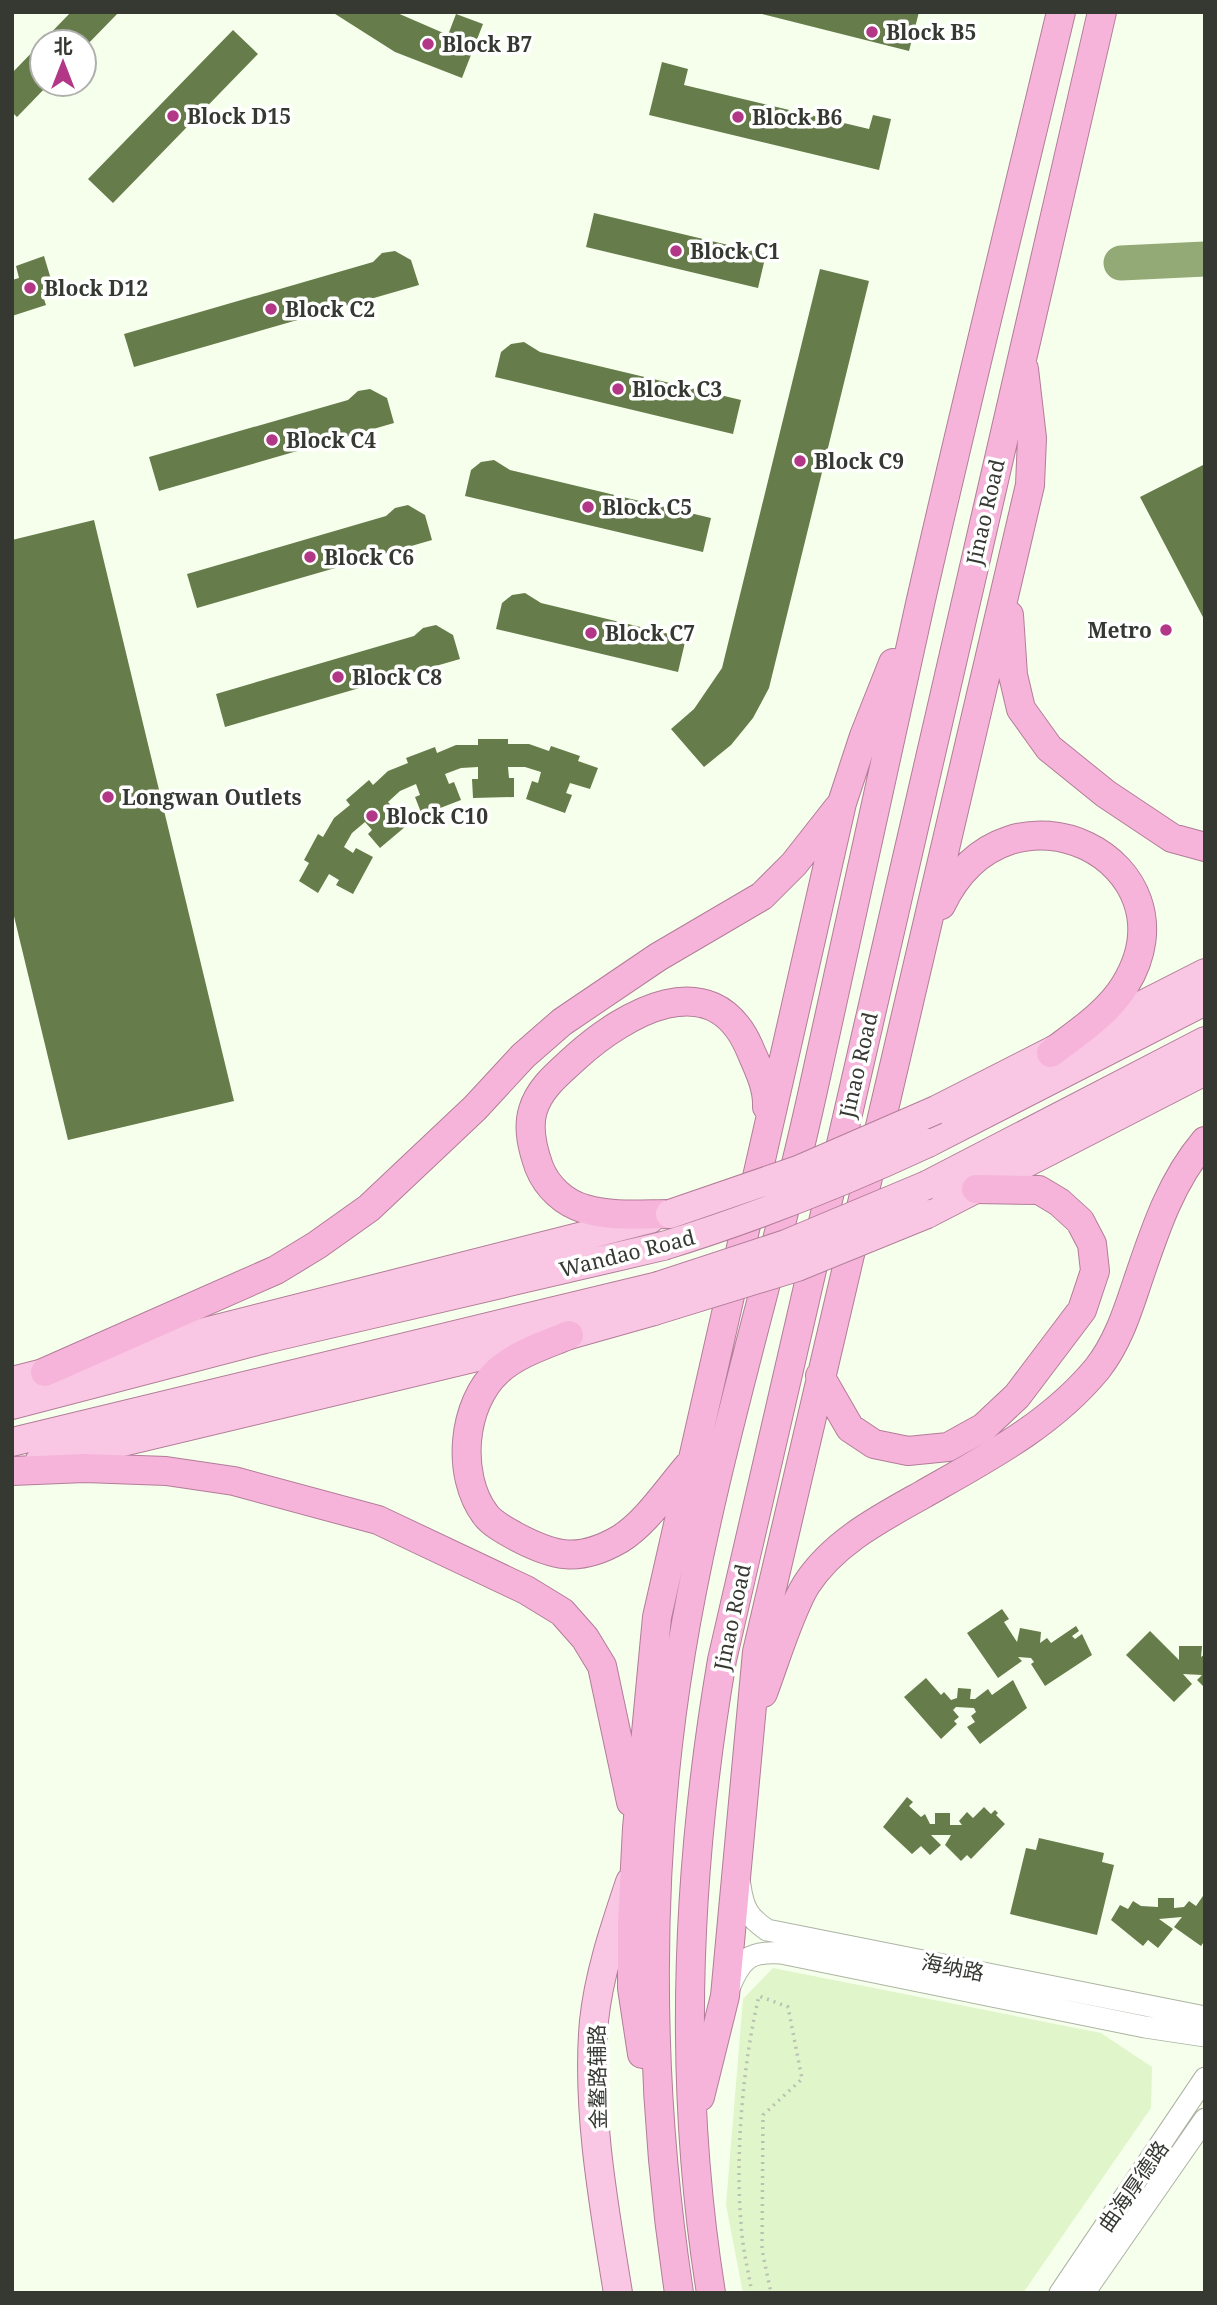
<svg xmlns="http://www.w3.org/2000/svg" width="1217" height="2305" font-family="'Noto Serif','Noto Sans SC',serif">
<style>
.green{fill:#e1f5ca}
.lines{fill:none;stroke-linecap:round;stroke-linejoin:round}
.river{stroke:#93a976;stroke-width:35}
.building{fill:#677c4b}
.tertiary-casing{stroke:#acb4a3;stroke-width:23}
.primary-casing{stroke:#b27d99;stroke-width:30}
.trunk-casing{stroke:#b27d99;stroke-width:30}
.path{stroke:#bac1b2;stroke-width:3.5;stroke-dasharray:2 5;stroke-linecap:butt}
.tertiary{stroke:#fff;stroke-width:21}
.primary{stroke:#f9c7e3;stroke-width:28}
.trunk{stroke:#f7b4da;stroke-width:28}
.primary-bridge-casing{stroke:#b27d99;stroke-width:30;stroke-linecap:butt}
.primary-bridge{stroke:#f9c7e3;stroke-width:28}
.poi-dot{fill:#b33787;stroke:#fff;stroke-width:2.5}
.labels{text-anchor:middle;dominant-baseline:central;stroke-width:7;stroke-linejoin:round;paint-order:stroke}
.poi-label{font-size:21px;font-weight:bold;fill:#363932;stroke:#fff;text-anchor:start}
.street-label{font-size:21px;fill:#363932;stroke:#fff}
</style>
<rect width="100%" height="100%" fill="#f6ffec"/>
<path class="green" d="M773,1968L1101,2033L1152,2067L1151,2108L1023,2293H743L726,2205L743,1999Z"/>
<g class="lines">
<path class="river" d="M1121,263L1205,259"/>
</g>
<path class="building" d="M71,12H119L84,48V42H42Z
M332,12H395L448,35L456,14L483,24L462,78L395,52Z
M754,12H919L909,51Z
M233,30L258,54L113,203L88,179Z
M42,42V84H49L17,117L12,112V73Z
M662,62L688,69L684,85L869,129L873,115L891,119L879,170L649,115Z
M594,213L766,254L758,288L586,247Z
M395,251L411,260L419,285L134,367L124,334L373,262L382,253Z
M44,256L53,286L41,290L46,305L12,316V280L19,278L16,266Z
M820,269L869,281L769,688L753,718L731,745L704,767L671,729L694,709L722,668Z
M524,342L540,352L741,400L733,434L495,377L501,352L511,344Z
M370,389L387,398L394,423L159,491L149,457L348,400L358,391Z
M494,460L510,470L711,518L703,552L465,496L471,470L481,462Z
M1205,464V621L1140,497Z
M408,505L425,515L432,540L197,608L187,574L386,516L395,508Z
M94,520L234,1101L68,1140L12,908V540Z
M525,593L541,603L686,638L678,672L496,629L502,603L512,595Z
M436,625L453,635L460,659L225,727L216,694L414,636L423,628Z
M478,739H508V744H529L549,751L551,746L580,756L578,761L598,768L590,789L570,783L566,793L572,795L565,813L526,799L532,781L538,783L541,772L525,767H508L509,778H514V797L473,798L472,779H478V767L461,768L445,774L449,784L454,782L461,800L422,815L415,797L420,795L416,784L400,791L388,802L395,810L399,807L412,821L380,848L368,834L372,830L365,822L352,833L344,847L353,853L356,848L373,857L353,894L336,885L339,880L329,874L318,893L299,881L309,863L304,860L318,834L323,837L334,818L350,805L346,800L369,780L373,785L388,771L408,763L406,758L435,747L437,753L456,745H478Z
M1002,1609L1009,1619L1004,1622L1017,1642L1020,1628L1041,1632L1040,1643L1047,1638L1051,1643L1076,1626L1079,1631L1072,1636L1075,1639L1082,1634L1092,1655L1045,1686L1031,1664L1034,1662L1031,1658L1018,1657L1022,1661L998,1678L967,1633Z
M1150,1631L1179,1660V1646H1202L1201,1657L1205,1654V1688L1197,1680L1202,1675L1183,1674L1192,1684L1174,1702L1126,1655Z
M926,1678L941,1695L944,1692L951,1700L957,1698L958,1688L971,1689L970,1699H975L988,1689L992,1695L1013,1680L1027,1708L980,1744L967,1727L975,1722L971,1716L976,1712L974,1708L956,1707L953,1710L959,1717L954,1721L957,1724L941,1739L904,1697Z
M907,1797L913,1802L909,1806L921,1817L925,1814L930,1824H935V1813H950V1825H962L959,1821L967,1812L973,1818L984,1807L991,1814L995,1810L998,1813L996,1815L1005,1824L971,1859L967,1855L961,1861L945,1845L951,1835H931L941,1845L930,1855L921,1846L912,1854L883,1827Z
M1039,1838L1104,1853L1102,1862L1114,1865L1097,1935L1010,1914L1026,1848L1036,1850Z
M1205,1893V1940L1201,1946L1174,1927L1182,1917L1159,1919L1173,1929L1158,1948L1148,1940L1143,1946L1111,1920L1120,1905L1128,1909L1133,1901L1141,1906L1158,1907V1898H1174V1908L1184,1907L1189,1901L1196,1906Z"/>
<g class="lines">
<defs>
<path id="tertiary" d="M740,1885C743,1908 748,1917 767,1930L1205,2017
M729,1988C741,1959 749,1951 781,1953L1145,2027L1205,2036
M1060,2293L1205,2078
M1084,2293L1205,2119"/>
<path id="primary" d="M936,1110L1205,973
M928,1143L1205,1001
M927,1185L1205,1041
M927,1214L1205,1071
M12,1381L650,1219
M12,1405L265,1339L663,1246
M12,1442L658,1286
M39,1462L569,1335L654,1311
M618,2293C604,2207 586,2108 594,2021C599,1973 615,1927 630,1882"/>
<path id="trunk" d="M1009,615L1013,675L1021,709L1049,748L1106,794L1172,838L1205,847
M941,905C1009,763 1200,863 1125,985C1108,1013 1077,1033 1051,1053
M670,1214C642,1214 612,1217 585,1209C564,1203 547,1187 539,1167C533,1150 527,1129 533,1110C540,1087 559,1073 576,1057C624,1014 711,962 749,1047C757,1066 768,1086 767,1107
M569,1335C545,1345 518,1353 498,1371C462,1404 456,1475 485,1514C491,1523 506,1531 515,1536C554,1557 579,1563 620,1539C647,1522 668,1489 689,1465
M45,1372L276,1270L317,1245L369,1208L475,1108L523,1056L562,1022L658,957L762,896L794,864L838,808
M820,1376L850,1428L874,1444L908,1451L948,1447L984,1427L1017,1396L1082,1310L1095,1271L1092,1244L1080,1221L1059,1202L1039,1190L976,1189
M12,1471L85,1468L166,1471L234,1481L378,1520L526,1590L562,1612L585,1638L602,1666L631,1802
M763,1693C774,1664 790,1611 806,1585C833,1543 879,1519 922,1495C985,1459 1050,1426 1097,1369C1117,1344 1127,1313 1137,1283C1154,1233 1170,1182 1205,1141
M642,2054L632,1988V1924L637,1828L657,1617L842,803L864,736L893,663
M700,2097L725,1996L757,1652L1030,485L1032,438L1024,369
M679,2293C647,2082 646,1863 681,1652C712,1464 771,1281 812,1095C849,931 883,767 920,604C965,406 1014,209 1061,12
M711,2293C677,2081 686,1870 722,1660L1102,12"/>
</defs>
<use href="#tertiary" class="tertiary-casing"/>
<use href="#primary" class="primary-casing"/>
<use href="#trunk" class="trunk-casing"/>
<path class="path" d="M752,2293C748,2270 742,2246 741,2223C735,2155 743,2062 759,1996L788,2007L802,2079L763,2115L762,2250L771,2293"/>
<use href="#tertiary" class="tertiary"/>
<use href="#primary" class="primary"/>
<use href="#trunk" class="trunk"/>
<defs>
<path id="primary-bridge" d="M670,1214L798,1170L936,1110
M663,1246C754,1218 842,1183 928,1143
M658,1286L786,1244L927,1185
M654,1311L797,1267L927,1214"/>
</defs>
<use href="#primary-bridge" class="primary-bridge-casing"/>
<use href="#primary-bridge" class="primary-bridge"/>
</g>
<g class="poi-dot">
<circle cx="872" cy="32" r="7"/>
<circle cx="428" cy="44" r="7"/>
<circle cx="173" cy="116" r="7"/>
<circle cx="738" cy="117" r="7"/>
<circle cx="676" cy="251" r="7"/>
<circle cx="30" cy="288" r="7"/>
<circle cx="271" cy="309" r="7"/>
<circle cx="618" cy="389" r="7"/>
<circle cx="272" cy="440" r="7"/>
<circle cx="800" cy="461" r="7"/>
<circle cx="588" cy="507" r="7"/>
<circle cx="310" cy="557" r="7"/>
<circle cx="1166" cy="630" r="7"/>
<circle cx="591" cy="633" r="7"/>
<circle cx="338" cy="677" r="7"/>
<circle cx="108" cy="797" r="7"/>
<circle cx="372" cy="816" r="7"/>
</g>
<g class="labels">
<g class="poi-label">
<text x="886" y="32">Block B5</text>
<text x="442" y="44">Block B7</text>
<text x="187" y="116">Block D15</text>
<text x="752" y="117">Block B6</text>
<text x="690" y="251">Block C1</text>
<text x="44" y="288">Block D12</text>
<text x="285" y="309">Block C2</text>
<text x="632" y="389">Block C3</text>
<text x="286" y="440">Block C4</text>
<text x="814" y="461">Block C9</text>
<text x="602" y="507">Block C5</text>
<text x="324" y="557">Block C6</text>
<text x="1152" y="630" text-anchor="end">Metro</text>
<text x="605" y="633">Block C7</text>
<text x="352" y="677">Block C8</text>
<text x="122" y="797">Longwan Outlets</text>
<text x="386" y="816">Block C10</text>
</g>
<g class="street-label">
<text transform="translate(985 512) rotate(-77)">Jinao Road</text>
<text transform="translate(858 1065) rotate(-77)">Jinao Road</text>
<text transform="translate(627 1253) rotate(-14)">Wandao Road</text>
<text transform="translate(732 1617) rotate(-78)">Jinao Road</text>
<text transform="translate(953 1967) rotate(11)">海纳路</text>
<text transform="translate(597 2077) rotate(-91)">金鳌路辅路</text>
<text transform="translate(1133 2186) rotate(-55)">曲海厚德路</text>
</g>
</g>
<rect width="1217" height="2305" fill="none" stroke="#363932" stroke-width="28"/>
<g transform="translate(63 63)"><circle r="33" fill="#ffffff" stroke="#afb0ad" stroke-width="2"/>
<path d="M0-5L12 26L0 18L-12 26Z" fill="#b33787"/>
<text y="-10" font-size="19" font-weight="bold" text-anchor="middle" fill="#363932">北</text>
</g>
</svg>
